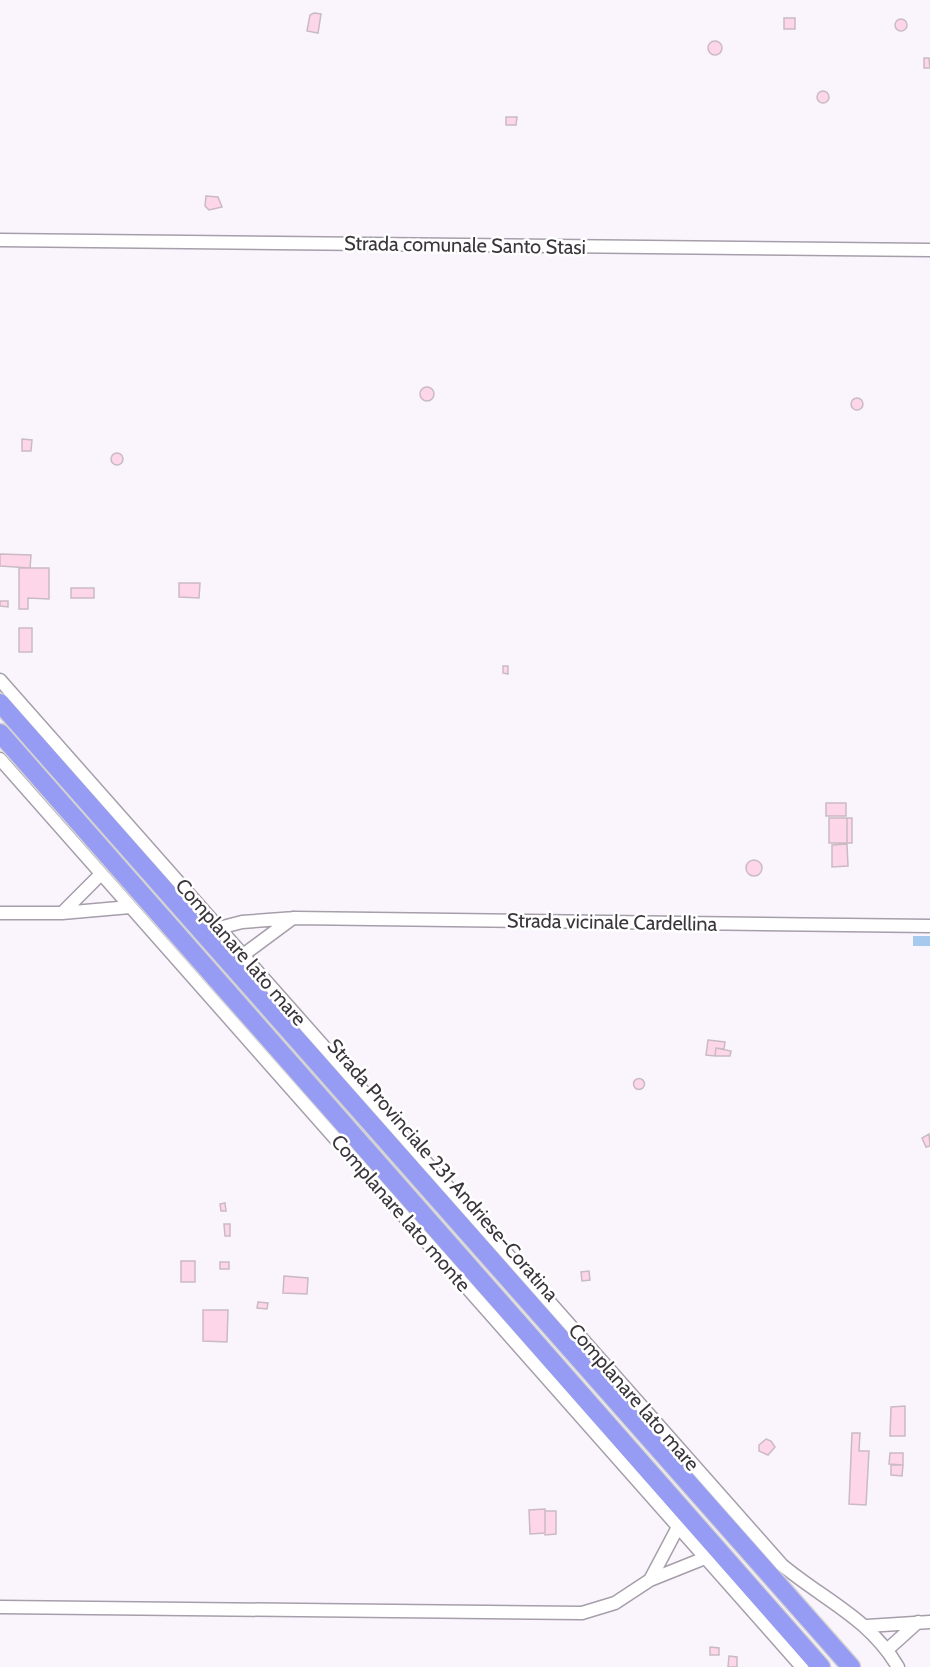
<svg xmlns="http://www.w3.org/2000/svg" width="930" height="1667" font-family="Cabin,sans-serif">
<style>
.water{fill:#a5caee}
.building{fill:#fed6ea;stroke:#cabac2;stroke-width:1.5}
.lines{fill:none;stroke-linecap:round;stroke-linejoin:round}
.minor-casing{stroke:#a69eab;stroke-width:15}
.highway-casing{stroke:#d4d3d4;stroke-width:21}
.minor{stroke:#fff;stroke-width:12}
.highway{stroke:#969bf3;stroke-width:18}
.labels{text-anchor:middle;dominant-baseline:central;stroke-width:5;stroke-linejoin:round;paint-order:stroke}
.street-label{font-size:20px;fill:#3a363c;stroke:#fff}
</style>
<rect width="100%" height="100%" fill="#faf5fd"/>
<path class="water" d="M913,936H930V946H913Z"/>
<path class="building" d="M314,13L321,14L318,33L307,31L310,15Z
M784,18H795V29H784Z
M895 25a6 6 0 1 1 12 0a6 6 0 1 1-12 0Z
M708 48a7 7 0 1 1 14 0a7 7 0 1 1-14 0Z
M924,58H929L930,68H924Z
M817 97a6 6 0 1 1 12 0a6 6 0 1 1-12 0Z
M506,117H517L516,125H506Z
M206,196L218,197L222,207L209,210L205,206Z
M420 394a7 7 0 1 1 14 0a7 7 0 1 1-14 0Z
M851 404a6 6 0 1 1 12 0a6 6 0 1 1-12 0Z
M22,439L32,440L31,451H22Z
M111 459a6 6 0 1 1 12 0a6 6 0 1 1-12 0Z
M0,554L31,555L30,568L0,566Z
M19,568H49V599L28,598V609H19Z
M179,583H200L199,598L179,597Z
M71,588H94V598H71Z
M0,601H8V607L0,606Z
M19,628H32V652H19Z
M503,666H508V674L503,673Z
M826,803H846V816H826Z
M829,818H847V843H829Z
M847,818H852V843H847Z
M847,844L848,866L832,867V845Z
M746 868a8 8 0 1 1 16 0a8 8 0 1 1-16 0Z
M708,1040L725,1042L724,1049L716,1048L715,1056L706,1055Z
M716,1048L731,1051L730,1056H715Z
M633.5 1084a5.5 5.5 0 1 1 11 0a5.5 5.5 0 1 1-11 0Z
M929,1134L930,1146L926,1147L922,1138Z
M225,1203L226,1211H221L220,1204Z
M224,1224H230V1236H225Z
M181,1261H195V1282H181Z
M220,1262H229V1269H220Z
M589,1271L590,1280L582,1281L581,1272Z
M284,1276L308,1278L307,1294L283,1293Z
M258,1302L268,1303L267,1309L257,1308Z
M203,1310H228L227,1342L203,1341Z
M905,1406V1436H890L891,1407Z
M852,1433H860L859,1451H869L866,1505L849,1504Z
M766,1439L771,1441L775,1447L768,1455L759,1451V1445Z
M890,1453H903V1465L889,1464Z
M891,1465H903L902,1476L891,1475Z
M545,1509V1533L530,1534L529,1510Z
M545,1511H556V1534L545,1535Z
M710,1647L719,1648V1655H710Z
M729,1656L737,1657V1667H728Z"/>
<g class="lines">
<defs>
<path id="minor" d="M0,240L930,250
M0,680L782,1565C824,1600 869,1618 898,1667
M0,759L802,1667
M0,913H62L130,907
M62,913L101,874
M219,928L242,922L295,918L930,926
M243,955L293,918
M650,1580L678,1527
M0,1607L582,1613L615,1603L650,1580L705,1558
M867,1626L930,1622
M888,1649L918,1622"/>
<path id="highway" d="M0,703L851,1667
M0,733L821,1667"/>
</defs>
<use href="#minor" class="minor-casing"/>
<use href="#highway" class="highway-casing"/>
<use href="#minor" class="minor"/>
<use href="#highway" class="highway"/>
</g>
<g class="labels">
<g class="street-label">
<text transform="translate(465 245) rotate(1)">Strada comunale Santo Stasi</text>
<text transform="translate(612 922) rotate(1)">Strada vicinale Cardellina</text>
<text transform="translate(241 952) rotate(49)">Complanare lato mare</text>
<text transform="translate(443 1170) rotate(49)">Strada Provinciale 231 Andriese-Coratina</text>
<text transform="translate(401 1213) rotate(49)">Complanare lato monte</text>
<text transform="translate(634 1397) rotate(49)">Complanare lato mare</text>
</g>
</g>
</svg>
